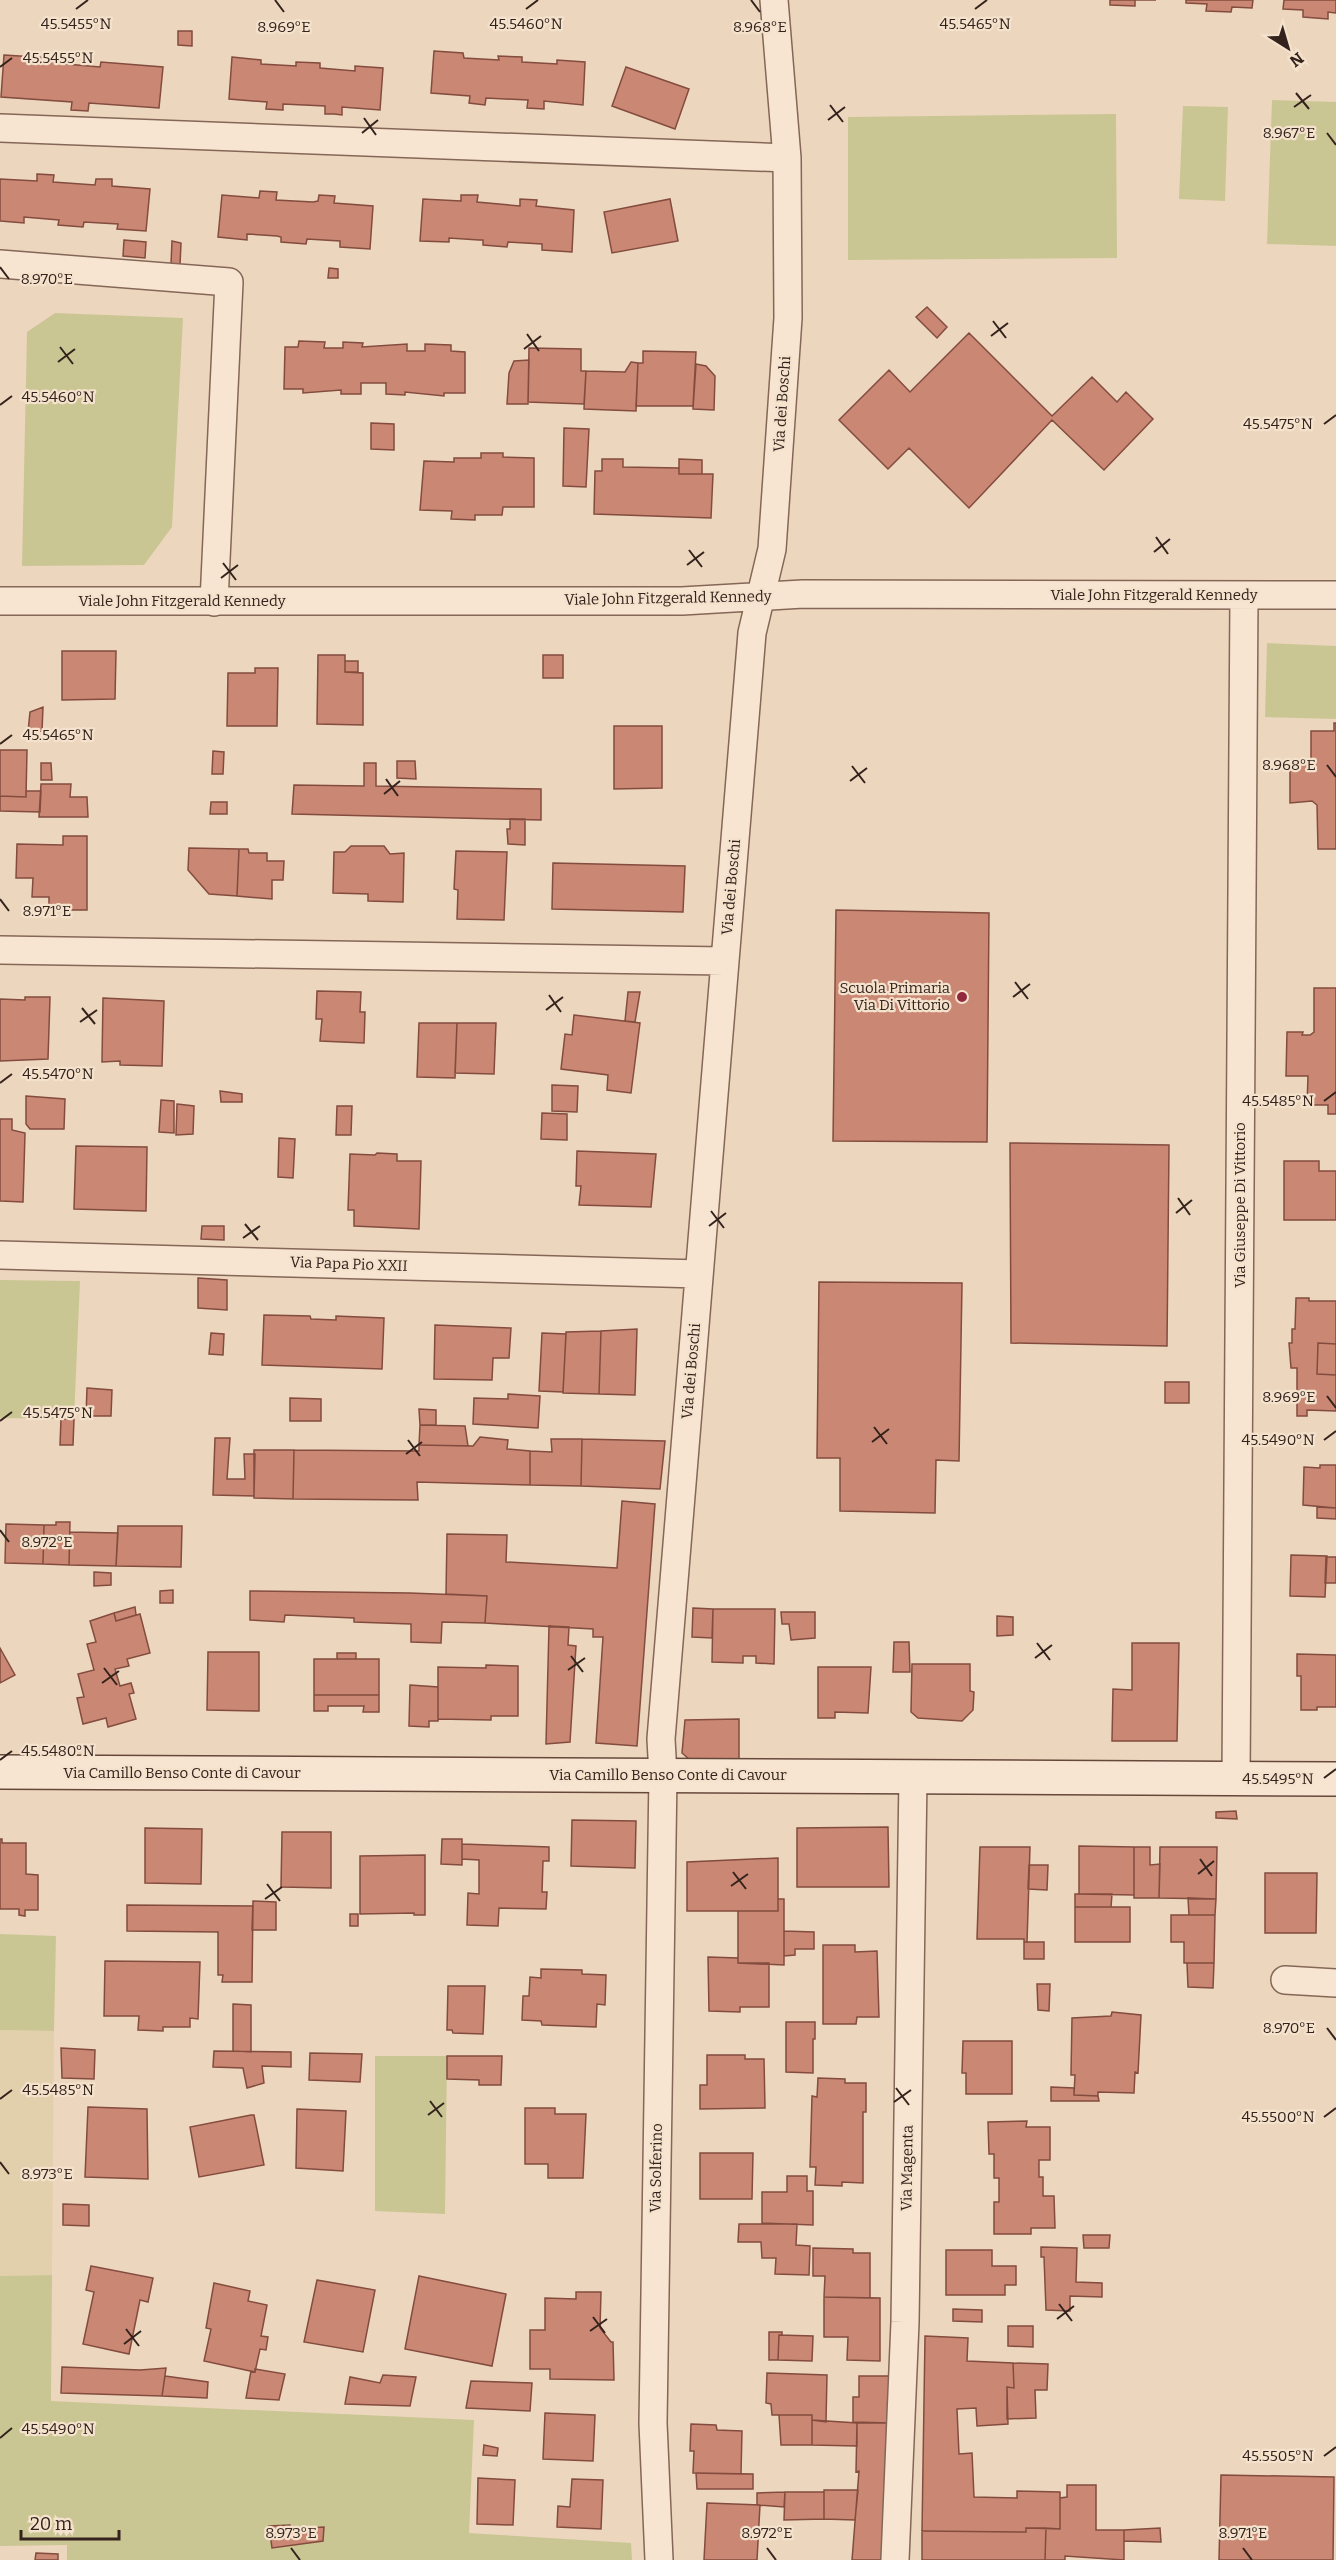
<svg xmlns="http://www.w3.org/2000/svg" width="1336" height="2560" font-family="Bitter,serif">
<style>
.farmland{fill:#e2cfac}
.green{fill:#cac693}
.building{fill:#ca8874;stroke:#834c3e;stroke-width:1.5}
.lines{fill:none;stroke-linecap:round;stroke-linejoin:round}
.street-casing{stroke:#846757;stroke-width:30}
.secondary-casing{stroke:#66483b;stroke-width:36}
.street{stroke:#f8e5d1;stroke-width:27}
.secondary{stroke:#f8e5d1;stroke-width:33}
.ticks{fill:none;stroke:#34231c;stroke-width:2}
.poi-dot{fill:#92283d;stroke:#f4e2cd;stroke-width:2}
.labels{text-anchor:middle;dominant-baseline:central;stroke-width:4.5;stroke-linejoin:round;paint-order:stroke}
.street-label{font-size:15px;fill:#34231c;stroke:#f4e2cd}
.poi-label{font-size:15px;fill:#34231c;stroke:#f4e2cd;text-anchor:end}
.ticks-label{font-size:15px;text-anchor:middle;fill:#34231c;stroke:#f4e2cd;stroke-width:4.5;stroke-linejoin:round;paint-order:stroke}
</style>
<rect width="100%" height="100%" fill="#edd6be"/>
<path class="farmland" d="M0,2030L54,2031L52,2275L0,2276Z"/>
<path class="green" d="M1272,100L1336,102V246L1267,244Z
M1183,106L1228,107L1225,201L1179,199Z
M1116,114L1117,258L848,260V117Z
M55,313L183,318L172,527L144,565L22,566L27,332Z
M1267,643L1336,646V719L1265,717Z
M0,1280L80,1281L74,1419L0,1418Z
M0,1934L56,1936L54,2031L0,2030Z
M375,2056H447L445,2214L375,2211Z
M52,2275L51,2401L474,2420L469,2533L631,2543L632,2560H67V2545L0,2546V2276Z"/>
<path class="building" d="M1110,0H1156H1135V6L1110,5Z
M1186,0H1253L1252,8L1232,7L1231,12L1206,11L1207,4L1186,3Z
M1284,0H1336V13L1328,12V19L1303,17V10L1283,9Z
M178,31H192V46L178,45Z
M434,51L463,53L464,58L499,60L498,56L522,57V62L557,64V60L585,62L583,105L544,101V109L527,108L528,100L486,98L485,105L469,103L470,96L431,93Z
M4,55L66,59V64L100,67L101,62L163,67L159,108L89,103L88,111L71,110L72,102L1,97Z
M232,57L261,60V64L296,66V62L320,63V68L355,71V66L383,68L380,110L342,107V115L334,114H325V106L283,104V110L266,109L267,102L229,99Z
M626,67L689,89L675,129L612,106Z
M37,174L54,175L53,182L95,185L96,179H112V186L150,189L146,231L117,229L118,224L84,222L83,227L58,225L59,220L24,217V223L0,221V179L37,181Z
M260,191L277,192L276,200L313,202L318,201L319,195L335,196L334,203L373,206L370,249L340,247V241L307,239L306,244L281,242V237L277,236L247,234V240L218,237L222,195L259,198Z
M461,195H478L477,202L520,206V199L537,200L536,206L574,210L572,252L542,250V244L508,242L507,247L483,245V240H479L449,238V242L420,241L423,199L461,201Z
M670,199L678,241L612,253L604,212Z
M124,240L146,242L145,258L123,256Z
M172,241L181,243L180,265L171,264Z
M329,268L338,269V278H328Z
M927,307L947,327L937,338L916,317Z
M969,333L1052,416L1092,377L1117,402L1126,392L1153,419L1104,470L1052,420L969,508L909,448L888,469L839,420L889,370L910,392Z
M299,341L325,342L324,348H343V342L363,343L362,347L407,344V351H425V344L451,345V351L465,352V393H444V396L405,392V395L386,394V383H361V394H341V390L303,393V389H284L285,347H298Z
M529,348L581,349V371H586L584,404L528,402Z
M643,351L696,352L693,406H636L638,363H643Z
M529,360L528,404H507L509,373L514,361Z
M631,362L638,363L636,411L584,409L586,371L625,372Z
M696,364L706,366L715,376L714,410L693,409Z
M371,423L394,424V450L371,449Z
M564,428L589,429L586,487L563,486Z
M481,453H503V457L534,458V507H503L502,515H475V520L451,519L452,511L420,510L424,461L454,462V458H481Z
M602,459H623V467L679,468V474H713L711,518L594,514L595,471H602Z
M679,459L702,460V474H679Z
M62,651H116L115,699L62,700Z
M318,655H345V672L363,673V725L317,724Z
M543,655H563V678H543Z
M345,661H358V672H345Z
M255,668H278L277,726H227L228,673H255Z
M43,707L42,731L28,732L30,712Z
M1334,723H1336V849H1318L1317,805L1312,801L1290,803V760H1311V731H1334Z
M614,726H662V788L614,789Z
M0,750H27L26,797L0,796Z
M213,751L224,752L223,774H212Z
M397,761H415L416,779L397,778Z
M41,763H51L52,780H41Z
M364,763H376V786L541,789V820L292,814L294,785L364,786Z
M41,784H71L70,797H87L88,817H39Z
M26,791H41L40,812L0,811V796L26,797Z
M211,802H227V814H210Z
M510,819H525V845L508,844L507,829H510Z
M63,836H87V910H49V897H32L33,878H16L17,844L63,845Z
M351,846H384L390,854L404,853L403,902L368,901V894L333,893L334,852H345Z
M189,848L239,849L237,896L209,894L188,870Z
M239,849H248L249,853H267V861H284L283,880H272V899L237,896Z
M456,851L507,852L504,920L457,919L458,890L454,889Z
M553,863L685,866L683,912L552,909Z
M836,910L989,913L987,1142L833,1141Z
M1314,988H1336V1114H1328V1105H1307L1308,1076H1286L1287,1032H1303L1302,1035H1310L1314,1032Z
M317,991L361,992L360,1012H365L364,1043L320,1041L322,1019H316Z
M628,992H640L635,1022L625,1021Z
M25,997H50L48,1059L0,1061V999L25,1000Z
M103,998L164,1001L162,1066L120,1065V1061L102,1062Z
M574,1015L640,1023L631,1093L607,1090L608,1075L561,1069L565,1034L572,1035Z
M419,1023H457L455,1078L417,1077Z
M457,1023H496L494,1074L455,1073Z
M552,1085L578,1086L577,1112L552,1111Z
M220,1091L242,1094V1102H221Z
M26,1096L65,1099L64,1129H30L26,1124Z
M161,1100L174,1101V1133L159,1132Z
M177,1104L194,1106L193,1134L176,1135Z
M337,1106H352L351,1135H336Z
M542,1113L567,1114V1140L541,1139Z
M0,1119H12V1130L25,1133L23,1202L0,1201Z
M279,1138L295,1139L293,1178L278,1177Z
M1010,1143L1169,1145L1167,1346L1011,1343Z
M76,1146L147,1147L146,1211L74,1209Z
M577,1151L656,1154L651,1207L579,1205L581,1186H576Z
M377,1153L397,1154V1161H421L419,1229L354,1226V1210H348L350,1154L375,1155Z
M1284,1161H1319V1171H1336V1220H1284Z
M202,1226H224V1240L201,1239Z
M198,1278L227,1280V1310L198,1308Z
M819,1282L962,1283L959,1461L936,1460L935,1513L840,1511V1458H817Z
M1296,1298H1309V1301H1336V1411L1307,1410V1416H1297V1368H1291L1289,1343H1292V1329H1295Z
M264,1315L310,1316L311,1319L336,1320V1316L384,1318L382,1369L262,1365Z
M435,1325L511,1328L509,1358H493L492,1380L434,1379Z
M637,1329L635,1395L599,1394L601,1331Z
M601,1331L599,1394L563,1393L566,1332Z
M211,1333L224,1334L223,1355L209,1354Z
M542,1333L566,1334L563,1392L539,1391Z
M1318,1343L1336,1344V1375L1317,1374Z
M1165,1382H1189V1403H1165Z
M87,1388L112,1390L111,1416H86Z
M508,1394L540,1396L538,1428L473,1424L474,1398L508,1399Z
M290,1398L321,1399V1421H290Z
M419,1409L436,1410V1425H420Z
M61,1419H74L73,1445H60Z
M420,1425L465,1426L468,1446L419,1445Z
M480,1437L508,1440L507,1449L530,1451V1485L417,1482L418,1500L293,1499L294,1450L419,1451V1445L473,1446Z
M215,1438H230L227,1479H245L244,1454H255L254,1496L213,1495Z
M551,1439H582L581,1486L530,1485V1451L552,1452Z
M582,1439L665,1441L660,1489L581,1486Z
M254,1450H294L293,1499L254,1498Z
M1320,1465H1336V1508L1303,1505L1304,1467L1320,1468Z
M622,1501L655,1504L637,1746L596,1743L603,1637H593V1629L485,1623L487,1596L446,1594L447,1534L507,1535L506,1562L617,1568Z
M1317,1507L1336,1508V1519L1317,1518Z
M56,1522H70L69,1565L43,1564L44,1525H56Z
M6,1524L44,1525L43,1564L5,1563Z
M118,1526H182L181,1567L116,1566Z
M70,1532L118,1533L116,1566L69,1565Z
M1291,1555L1327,1556L1325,1597L1290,1596Z
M1326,1557H1336V1583H1325Z
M94,1572L111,1573V1585L94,1586Z
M173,1590V1603H160V1591Z
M250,1591L410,1593L487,1596L485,1623L442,1622L441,1643L411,1642V1624L354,1622V1618L285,1615L284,1622L250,1620Z
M135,1607L136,1615L116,1621L114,1613Z
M693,1608L713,1609L712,1638L692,1637Z
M713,1609H775L774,1664L756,1663V1656H743V1663L712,1662Z
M781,1612H815V1638L791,1640L789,1624H782Z
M114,1613L116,1621L140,1614L150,1653L127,1659L129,1666L115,1669L120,1686L131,1683L134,1693L129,1694L136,1719L108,1727L106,1718L83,1724L77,1698L84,1697L78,1674L94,1670L87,1644L96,1642L90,1621Z
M997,1616L1013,1617V1635L997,1636Z
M549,1626L569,1627L568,1645L576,1646L570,1742L546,1744Z
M894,1642H909L910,1672H893Z
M1132,1643H1179L1177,1741H1112L1113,1689L1132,1690Z
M0,1648L15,1675L0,1683Z
M208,1652H259V1711L207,1710Z
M337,1653H356V1659H337Z
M1297,1654L1336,1655V1707H1317V1710H1301V1676H1297Z
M314,1659H379V1695H314Z
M912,1664H970V1691L974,1692L973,1710L962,1721L918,1718L911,1712Z
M486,1665L518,1666V1716H491V1720L438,1719V1667L486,1668Z
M818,1667H871L868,1713L835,1712V1718H818Z
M410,1685L438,1687V1721H429V1727L409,1726Z
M314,1695H379V1712H363L364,1706H328V1711H314Z
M739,1719V1759H689L682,1753L685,1720Z
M1236,1811L1237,1819L1216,1818V1812Z
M572,1820L636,1821L635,1868L571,1866Z
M888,1827L889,1887H797V1828Z
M145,1828L202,1829L201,1884L145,1883Z
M282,1832H331V1888L281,1887Z
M0,1839H2V1843H26V1874L38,1875V1910H25V1916L19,1915V1909H0Z
M442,1839H462V1865L441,1864Z
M462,1844L549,1847V1861H543L542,1892H547L546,1909L499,1908L498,1926L467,1925L468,1893L479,1894V1860L462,1859Z
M1079,1846L1134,1847V1895L1079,1894Z
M980,1847H1030L1027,1942H1024V1939H977Z
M1134,1847H1150V1865L1160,1864L1159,1898H1134Z
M1160,1847H1217L1216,1899L1159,1898Z
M425,1855V1915H414V1913L360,1914V1856Z
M778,1858V1911H687V1862Z
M1029,1865H1048L1047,1890L1028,1889Z
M1265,1873H1317L1316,1933H1265Z
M1075,1894H1112L1111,1907H1075Z
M1188,1898L1216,1899L1215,1915H1189Z
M778,1899H784V1965L738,1963V1911H778Z
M253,1901L276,1902V1930H252Z
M127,1905L253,1906L252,1982H222L223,1975H218V1932L127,1931Z
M1075,1907H1130V1942H1075Z
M350,1914H358V1926H350Z
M1171,1915H1215L1214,1963H1184V1942H1171Z
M784,1931L814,1932V1949H795V1955L784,1956Z
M1024,1942H1044V1959H1024Z
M823,1945H855V1952L877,1951L879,2017H857L856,2024H823Z
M708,1957L738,1958V1963H769V2007H740V2012L709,2011Z
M105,1961L200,1962L198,2019L190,2018V2027H163V2031L138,2030L139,2016H104Z
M1187,1963H1214L1213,1988L1188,1987Z
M541,1969L582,1970V1974L606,1975L605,2005L597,2004L596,2027L542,2025L541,2021L522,2020L523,1996H529L530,1977L541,1978Z
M1037,1984H1050L1049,2011L1038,2010Z
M448,1986H485L483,2034L453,2033L452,2030H447Z
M233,2004L251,2005V2052L233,2051Z
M1112,2012L1141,2015L1138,2073L1135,2072L1134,2093L1098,2092V2096L1074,2095L1075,2075H1071L1072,2018L1111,2016Z
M786,2022H815V2039H813V2073L786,2072Z
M963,2041H1012V2094H966V2073H962Z
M61,2048L95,2050L94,2079L62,2078Z
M214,2051L291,2052V2067L262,2066L264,2083L247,2088L243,2068L213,2067Z
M310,2053L362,2054L360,2082L309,2080Z
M707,2055H745V2059H764L765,2108L700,2109V2085H707Z
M447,2056H502L501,2085H479V2080L447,2079Z
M818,2078L845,2079V2083H866V2112H863V2183L842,2182V2186L815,2185L816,2167H810L812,2096L817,2097Z
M1051,2087L1074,2088V2095L1098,2096L1099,2101H1051Z
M88,2107L147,2109L148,2179L85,2177Z
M525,2108H555V2114H586L583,2178H548V2164H525Z
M297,2109L346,2111L343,2171L296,2168Z
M251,2115H254L264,2165L199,2177L190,2127Z
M1027,2121L1026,2127H1050V2160H1039V2177H1043V2196H1054L1055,2228H1031V2234H994V2202H999V2178H994V2154H989L988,2122Z
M700,2153H753L752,2199H700Z
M787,2176H807V2191H813V2225L762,2223V2192H787Z
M63,2204L89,2205V2226L63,2225Z
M739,2224H797L796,2245L810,2246L809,2275L775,2274L776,2258H762L761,2242H738Z
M1083,2235H1110L1109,2248H1084Z
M1041,2247L1077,2248L1076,2282L1102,2283V2297L1070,2296V2311L1046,2310L1044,2257H1041Z
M813,2248L853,2249V2253H870V2298L824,2297L825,2276H813Z
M946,2250H992V2266H1016V2285H1005V2295H946Z
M91,2266L153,2278L148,2302L140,2300L129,2354L83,2344L94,2292L86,2290Z
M419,2276L506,2294L492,2366L405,2349Z
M317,2280L375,2290L363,2352L304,2342Z
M214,2283L250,2291L248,2301L267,2305L261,2336L268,2337L266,2350L260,2349L255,2372L204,2361L211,2329L206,2328Z
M576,2292H601L600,2328L611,2342H613L614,2380L550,2379V2369H530V2330H545V2298L576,2299Z
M824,2297L880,2298V2361L847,2360L848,2337H824Z
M953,2309L982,2310V2322L953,2321Z
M1008,2326H1033V2347L1008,2346Z
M769,2332H782V2335H779L778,2360H769Z
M779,2335L813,2336L812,2361L778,2360Z
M925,2336L968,2338L967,2361L1013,2363L1014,2388L1007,2387L1008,2424L977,2426L976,2408L957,2409L959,2454L972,2453L974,2497L1017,2498V2491L1060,2492V2529L1026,2528V2532L922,2531Z
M1013,2363L1048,2364L1047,2390H1035L1036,2418L1007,2419V2387L1014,2388Z
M62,2367L140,2370L166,2368L162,2396L61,2393Z
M255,2369L285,2374L279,2400L246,2398L251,2371L255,2372Z
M767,2373L827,2375L826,2422L812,2420V2415H772L771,2404L766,2403Z
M383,2375L416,2377L410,2406L345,2404L350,2377L380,2383Z
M165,2376L208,2382L207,2398L162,2396Z
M859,2376H890L891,2423L853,2422V2397H859Z
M471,2381L532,2383L530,2411L466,2408Z
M545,2413L595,2415L593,2461L543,2459Z
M779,2415H812V2445H781Z
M812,2420L857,2423V2446L812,2445Z
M857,2423H891L883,2560H852L859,2471L856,2472Z
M691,2424L716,2425L717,2430L742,2431L741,2474L693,2473L694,2451H690Z
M484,2445L498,2448L497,2456L483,2455Z
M696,2473L753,2474V2489H697Z
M1221,2475L1334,2477L1333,2560H1219Z
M478,2478L515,2480L513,2525L477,2524Z
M572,2479L603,2480L601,2529L557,2527L558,2506L570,2507Z
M1067,2485H1096V2530H1124V2560L1065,2556V2560H1045L1046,2528L1060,2529V2498L1067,2497Z
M824,2490H858L855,2520L824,2519Z
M785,2492L784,2507L757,2505V2493Z
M785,2492H824V2519L784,2520Z
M707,2503L760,2505L757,2560H704Z
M290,2525V2529L324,2527L323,2541L272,2548L269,2526Z
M1026,2528H1046L1045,2560H922V2531L1026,2532Z
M1160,2528L1161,2542L1124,2541V2530Z
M36,2553L58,2554V2560H35Z"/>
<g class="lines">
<defs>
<path id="street" d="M0,128L787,158
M0,264L229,282L214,602
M0,601H682L803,594L1336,595
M0,950L725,961
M0,1255L699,1274
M1236,1779L1244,596
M1285,1980L1336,1983
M659,2560L653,2423L663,1775L661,1739L752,633L772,549L788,318L787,158L774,0
M895,2560L905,2322L913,1777"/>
<path id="secondary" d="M0,1772L1336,1779"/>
</defs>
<use href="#street" class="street-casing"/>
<use href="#secondary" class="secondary-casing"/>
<use href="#street" class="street"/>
<use href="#secondary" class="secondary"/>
</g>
<path class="ticks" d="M275,0L284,12M751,0L760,12M76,9L88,0M526,9L538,0M975,9L987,0M0,67L12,58M1296,93L1309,109M830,105L843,122M1294,107L1311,95M364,118L376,135M828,120L845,107M362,133L378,120M1327,133L1336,145M0,267L9,279M993,321L1006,338M527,334L539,351M991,336L1008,323M60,347L73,364M524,349L541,336M58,362L75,349M0,405L12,396M1324,424L1336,415M1156,537L1168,554M689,550L702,567M1154,552L1170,539M223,563L236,580M687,565L704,552M221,578L238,565M0,744L12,735M1327,765L1336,777M852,766L865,783M386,779L398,796M850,781L867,768M384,794L400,781M0,899L9,911M1015,982L1028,999M549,995L561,1012M1013,997L1030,984M82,1008L95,1024M546,1010L563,997M80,1022L97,1010M0,1083L12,1074M1324,1101L1336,1092M1178,1198L1190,1215M711,1211L724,1228M1176,1213L1192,1200M245,1224L258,1240M709,1226L726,1213M243,1238L260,1226M1327,1396L1336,1408M0,1421L12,1412M874,1427L887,1444M408,1440L420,1456M1324,1440L1336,1431M872,1442L889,1429M406,1454L422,1442M0,1530L9,1542M1037,1643L1050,1660M571,1656L583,1672M1035,1658L1052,1645M104,1668L117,1685M568,1670L585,1658M102,1683L119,1671M0,1760L12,1751M1324,1778L1336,1769M1200,1859L1212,1876M733,1872L746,1889M1198,1874L1214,1861M267,1884L280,1901M731,1886L748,1874M265,1899L282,1887M1327,2028L1336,2040M896,2088L909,2105M0,2099L12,2090M430,2101L442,2117M894,2102L911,2090M428,2115L444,2103M1324,2117L1336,2108M0,2162L9,2174M1059,2304L1072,2321M593,2317L605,2333M1057,2319L1074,2306M126,2329L139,2346M590,2331L607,2319M124,2344L141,2331M0,2438L12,2428M1324,2456L1336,2447M291,2548L300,2560M767,2548L776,2560M1243,2548L1252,2560"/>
<circle class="poi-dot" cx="962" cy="997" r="6"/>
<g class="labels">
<g class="street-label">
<text transform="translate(782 404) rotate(-86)">Via dei Boschi</text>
<text x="1154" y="595">Viale John Fitzgerald Kennedy</text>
<text transform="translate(668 598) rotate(-1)">Viale John Fitzgerald Kennedy</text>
<text x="182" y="601">Viale John Fitzgerald Kennedy</text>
<text transform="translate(731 887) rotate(-85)">Via dei Boschi</text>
<text transform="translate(1240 1205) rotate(-90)">Via Giuseppe Di Vittorio</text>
<text transform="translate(349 1264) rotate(2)">Via Papa Pio XXII</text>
<text transform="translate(691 1371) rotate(-85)">Via dei Boschi</text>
<text x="182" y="1773">Via Camillo Benso Conte di Cavour</text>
<text x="668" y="1775">Via Camillo Benso Conte di Cavour</text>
<text transform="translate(656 2168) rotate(-89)">Via Solferino</text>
<text transform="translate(907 2168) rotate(-89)">Via Magenta</text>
</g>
<g class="poi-label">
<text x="950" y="988">Scuola Primaria<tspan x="950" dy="17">Via Di Vittorio</tspan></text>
</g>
</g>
<g class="ticks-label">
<text x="76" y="29">45.5455°N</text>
<text x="526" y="29">45.5460°N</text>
<text x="975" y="29">45.5465°N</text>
<text x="284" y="32">8.969°E</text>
<text x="760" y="32">8.968°E</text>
<text x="58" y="63">45.5455°N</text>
<text x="1289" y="138">8.967°E</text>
<text x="47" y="284">8.970°E</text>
<text x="58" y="402">45.5460°N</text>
<text x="1278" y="429">45.5475°N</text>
<text x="58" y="740">45.5465°N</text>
<text x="1289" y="770">8.968°E</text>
<text x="47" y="916">8.971°E</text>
<text x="58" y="1079">45.5470°N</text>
<text x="1278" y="1106">45.5485°N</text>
<text x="1289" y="1402">8.969°E</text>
<text x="58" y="1418">45.5475°N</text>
<text x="1278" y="1445">45.5490°N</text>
<text x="47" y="1547">8.972°E</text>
<text x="58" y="1756">45.5480°N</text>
<text x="1278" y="1784">45.5495°N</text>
<text x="1289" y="2033">8.970°E</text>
<text x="58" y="2095">45.5485°N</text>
<text x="1278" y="2122">45.5500°N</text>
<text x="47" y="2179">8.973°E</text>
<text x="58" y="2434">45.5490°N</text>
<text x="1278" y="2461">45.5505°N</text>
<text x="291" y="2538">8.973°E</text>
<text x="767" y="2538">8.972°E</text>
<text x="1243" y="2538">8.971°E</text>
</g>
<g transform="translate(1288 48) rotate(143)" stroke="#f4e2cd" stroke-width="4.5" paint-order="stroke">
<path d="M0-4.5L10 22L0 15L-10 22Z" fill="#34231c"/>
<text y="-9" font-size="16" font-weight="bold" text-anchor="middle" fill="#34231c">N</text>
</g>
<path d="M21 2530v9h98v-9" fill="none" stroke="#34231c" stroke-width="3"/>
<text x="30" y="2530" font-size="18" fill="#34231c" stroke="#f4e2cd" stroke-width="4.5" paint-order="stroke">20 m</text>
</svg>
